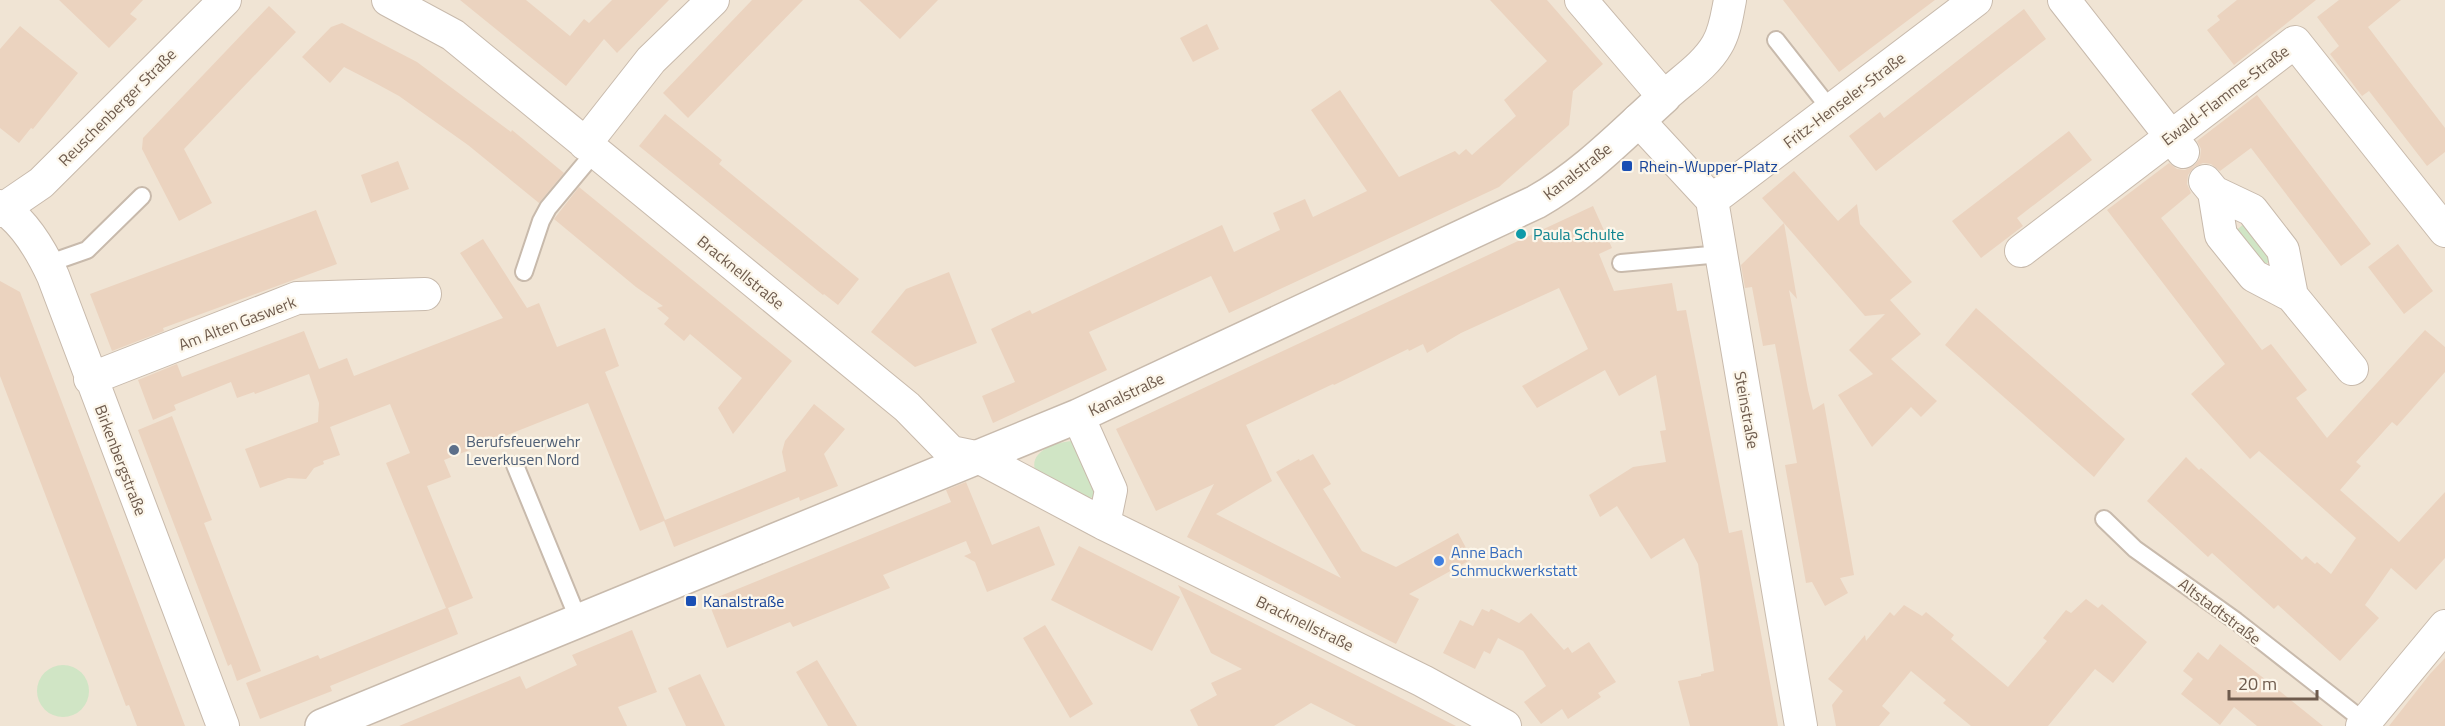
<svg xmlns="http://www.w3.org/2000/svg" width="2445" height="726" font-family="'Titillium Web',sans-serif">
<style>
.residential{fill:#f0e4d4}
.green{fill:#d0e5c5}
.building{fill:#ebd3bf}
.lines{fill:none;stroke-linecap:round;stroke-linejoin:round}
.service-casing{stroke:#c8baac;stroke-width:20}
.minor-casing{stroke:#c8baac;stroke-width:34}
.tertiary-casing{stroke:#c8baac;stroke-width:36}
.service{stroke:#fff;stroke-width:16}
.minor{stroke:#fff;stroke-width:32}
.tertiary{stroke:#fff;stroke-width:33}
.transit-dot{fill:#1a4fb4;stroke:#fcf6ea;stroke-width:2}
.culture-dot{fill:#0f9aa8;stroke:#fcf6ea;stroke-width:2}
.service-dot{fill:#5c6f8a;stroke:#fcf6ea;stroke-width:2}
.shop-dot{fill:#3f7fe0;stroke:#fcf6ea;stroke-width:2}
.labels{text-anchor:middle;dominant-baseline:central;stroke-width:4.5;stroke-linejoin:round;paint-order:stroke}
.street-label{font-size:16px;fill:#6e5b4d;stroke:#fcf6ea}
.transit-label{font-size:16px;fill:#164399;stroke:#fcf6ea;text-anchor:start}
.culture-label{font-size:16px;fill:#0d838f;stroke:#fcf6ea;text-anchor:start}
.service-label{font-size:16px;fill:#4e5e75;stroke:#fcf6ea;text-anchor:start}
.shop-label{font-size:16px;fill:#366cbe;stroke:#fcf6ea;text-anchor:start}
</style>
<rect width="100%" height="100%" fill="#f9f2e4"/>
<path class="residential" d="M0,0H2445V726H0Z"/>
<path class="green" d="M2246,222L2274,258L2259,269L2232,234Z
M1072,441L1078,446L1099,488L1095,497L1089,498L1037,474C1025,453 1055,442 1072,441Z
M37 691a26 26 0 1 1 52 0a26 26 0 1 1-52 0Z"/>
<path class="building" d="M59,0H143L130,14L137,19L109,48Z
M460,0H526L570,36L584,19L589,23L612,0H669L617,53L604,39L566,86Z
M752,0H803L688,118L663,93Z
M859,0H938L900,39Z
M1490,0H1547L1603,64L1573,91L1569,125L1499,187L1229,313L1211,276L1089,332L1107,370L993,423L982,396L1015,382L991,329L1030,310L1032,314L1222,225L1234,252L1280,230L1273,213L1305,199L1313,217L1367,191L1311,110L1340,90L1399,177L1455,151L1459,155L1466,149L1472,155L1516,116L1504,100L1547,61Z
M1783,0H1935L1839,72Z
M2237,0H2316L2234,65L2207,30L2220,20L2217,16Z
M2339,0H2401L2368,27L2445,128V152L2427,166L2369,91L2362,96L2330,54L2339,46L2317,17Z
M269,6L296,32L184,149L212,203L179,221L142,149L143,138Z
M2024,9L2046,39L1876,171L1849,136L1880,112L1884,118Z
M342,23L417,62L511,132L512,130L564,173L539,203L468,145L399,96L377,84L344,67L330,83L302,57L331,27Z
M1207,24L1219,49L1193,62L1180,38Z
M20,26L78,73L33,129L31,128L19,143L0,128V49Z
M2257,95L2371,244L2341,266L2251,148L2220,171L2211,164L2203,163L2194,167L2188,175L2187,184L2191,193L2161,218L2262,350L2271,344L2307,390L2296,398L2327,438L2425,330L2445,347V372L2397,426L2392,422L2356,462L2361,466L2340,490L2399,542L2445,492V558L2416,590L2391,568L2365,605L2379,618L2340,661L2278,605L2274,609L2212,553L2208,557L2147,501L2186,457L2199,470L2201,468L2302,560L2306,556L2315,564L2317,562L2331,574L2356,538L2259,451L2250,459L2191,394L2225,364L2107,210L2169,163L2177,169L2185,170L2194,166L2200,158L2201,149L2197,141Z
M665,114L722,160L719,164L859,279L838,305L824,294L823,295L639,146Z
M2069,131L2092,160L2017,218L2023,226L1981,258L1952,221Z
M398,161L409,189L371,203L361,175Z
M1794,171L1838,221L1857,204L1860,224L1912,282L1890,300L1921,334L1891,359L1937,401L1921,417L1911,407L1872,447L1838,395L1873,374L1849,350L1885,314L1865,316L1762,198Z
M579,187L792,361L733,434L718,408L742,378L690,334L684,341L664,324L669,318L657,308L663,306L636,287L554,219Z
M1593,206L1612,248L1599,254L1614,291L1672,283L1677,311L1686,310L1729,533L1742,530L1778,726H1690L1678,681L1701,676V674L1714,671L1698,564L1684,538L1651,559L1617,506L1600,517L1589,495L1633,467L1666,462L1660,431L1666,430L1656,375L1619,396L1605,370L1537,408L1522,386L1588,349L1559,288L1461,333L1427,353L1423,344L1409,351L1408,349L1334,385L1333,384L1246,425L1272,481L1216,514L1341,578L1276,472L1299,459L1300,461L1313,454L1331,484L1323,489L1362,551L1396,567L1458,533L1472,559L1409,594L1419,599L1396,644L1187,537L1214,484L1156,511L1116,429Z
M316,210L337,264L163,328L164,331L112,351L90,294Z
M1784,223L1797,299L1789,290L1808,390L1813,410L1824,403L1854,575L1840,578L1848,593L1825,606L1812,582L1806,583L1785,465L1797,463L1775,344L1763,346L1752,287L1745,288L1741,265Z
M483,239L527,308L539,303L557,347L605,328L619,366L605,372L665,520L786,471L782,452L785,441L814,404L845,429L824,454L838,486L800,501L799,497L674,547L664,521L640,531L588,403L444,460L451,477L427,486L473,598L448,608L458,634L330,686L332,691L260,719L246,683L318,655L320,659L446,608L386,463L410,453L390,404L330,427L340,455L323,461L324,464L314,468L306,479L288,478L260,488L245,449L318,422L319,403L309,374L255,394L254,392L237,398L231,382L174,405L176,410L153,420L138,380L177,364L182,377L304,331L319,369L347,358L354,376L503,318L460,253Z
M2398,244L2433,291L2404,314L2368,267Z
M949,272L977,343L915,367L871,332L906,289Z
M0,281L20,292L185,726H137L129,705L126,706L0,376Z
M1976,308L2125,439L2094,477L1945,345Z
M172,416L212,520L204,523L261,671L237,681L231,664L228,666L138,430Z
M966,482L992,545L1039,526L1055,565L987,592L975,562L964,556L971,553L966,541L883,575L890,588L793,627L790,622L727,648L708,601L951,502L946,490Z
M1079,546L1180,597L1152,651L1051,600Z
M1178,585L1332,663L1456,726H1356L1311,703L1274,726H1198L1190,710L1217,695L1211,683L1242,669L1211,653Z
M2086,599L2098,608L2102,604L2147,642L2113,683L2095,669L2048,726H1971L1943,703L1946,700L1911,671L1882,706L1890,713L1879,726H1836L1832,705L1843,691L1828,679L1865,635L1866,641L1890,612L1894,616L1904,605L1922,616L1926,612L1954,635L1951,639L2008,687L2047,641L2043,638L2066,610L2071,613Z
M1482,609L1489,612L1491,609L1519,623L1531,613L1564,650L1568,647L1572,653L1589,642L1616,682L1598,693L1601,697L1568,719L1562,709L1541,724L1524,702L1546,686L1523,651L1498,638L1490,654L1484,651L1475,669L1443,653L1460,620L1473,626Z
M1045,625L1093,704L1070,718L1023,638Z
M632,630L657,692L618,707L627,726H399L520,676L526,689L577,665L572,655Z
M2220,644L2266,680L2323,726H2257L2234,707L2220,725L2181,694L2193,679L2183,671L2198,652L2208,660Z
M2445,658V726H2389L2430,674Z
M817,660L857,726H828L796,672Z
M700,674L725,726H686L668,688Z"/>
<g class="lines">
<defs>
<path id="service" d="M1776,40L1831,110
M1621,263L1721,254
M47,264L87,250L142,196
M524,272L541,221L548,208L594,153
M515,465L579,621
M2104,519L2135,549L2236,621L2365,722"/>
<path id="minor" d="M388,0L453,35L907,407L951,452L980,458L1104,524L1423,681L1505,726
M1581,0L1664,97C1681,81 1705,66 1717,45C1725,32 1727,15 1730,0
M2064,0L2183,152
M1638,120L1712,200L1801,726
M585,144L651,60L713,0
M2205,181L2214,192L2221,235L2254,276L2292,296L2352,369
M2214,192L2252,210L2283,250L2292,296
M1712,200L1976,0
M0,206C24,221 41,250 53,276L223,726
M0,211L41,183L225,0
M2021,251L2295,42L2445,231
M90,379L297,298L425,294
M1078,416L1111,490L1104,524
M2362,726L2445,626"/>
<path id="tertiary" d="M322,726L1078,416L1536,202C1584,175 1623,134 1664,97"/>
</defs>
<use href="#service" class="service-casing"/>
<use href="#minor" class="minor-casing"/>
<use href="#tertiary" class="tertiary-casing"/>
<use href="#service" class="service"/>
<use href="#minor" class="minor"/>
<use href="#tertiary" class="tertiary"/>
</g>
<g class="transit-dot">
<rect x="1621" y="160" width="12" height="12" rx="3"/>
<rect x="685" y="595" width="12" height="12" rx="3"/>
</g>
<circle class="culture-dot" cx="1521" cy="234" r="6"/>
<circle class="service-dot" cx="454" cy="450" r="6"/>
<circle class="shop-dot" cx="1439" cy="561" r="6"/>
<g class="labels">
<g class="street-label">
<text transform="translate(2225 95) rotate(-37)">Ewald-Flamme-Straße</text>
<text transform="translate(1844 100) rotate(-37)">Fritz-Henseler-Straße</text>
<text transform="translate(117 107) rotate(-45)">Reuschenberger Straße</text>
<text transform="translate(1577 171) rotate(-38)">Kanalstraße</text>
<text transform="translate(741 272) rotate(39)">Bracknellstraße</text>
<text transform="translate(237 323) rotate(-21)">Am Alten Gaswerk</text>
<text transform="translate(1126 394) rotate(-25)">Kanalstraße</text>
<text transform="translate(1747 410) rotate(80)">Steinstraße</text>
<text transform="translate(121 460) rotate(69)">Birkenbergstraße</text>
<text transform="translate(2220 611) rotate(37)">Altstadtstraße</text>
<text transform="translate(1305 623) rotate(26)">Bracknellstraße</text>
</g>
<g class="transit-label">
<text x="1639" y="166">Rhein-Wupper-Platz</text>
<text x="703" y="601">Kanalstraße</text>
</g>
<g class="culture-label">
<text x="1533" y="234">Paula Schulte</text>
</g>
<g class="service-label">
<text x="466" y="441">Berufsfeuerwehr<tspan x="466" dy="18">Leverkusen Nord</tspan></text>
</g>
<g class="shop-label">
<text x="1451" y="552">Anne Bach<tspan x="1451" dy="18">Schmuckwerkstatt</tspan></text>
</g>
</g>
<path d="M2229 690v9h88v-9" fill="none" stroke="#6e5b4d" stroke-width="3"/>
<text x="2238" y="690" font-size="18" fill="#6e5b4d" stroke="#fcf6ea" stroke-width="4.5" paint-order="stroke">20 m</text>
</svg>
